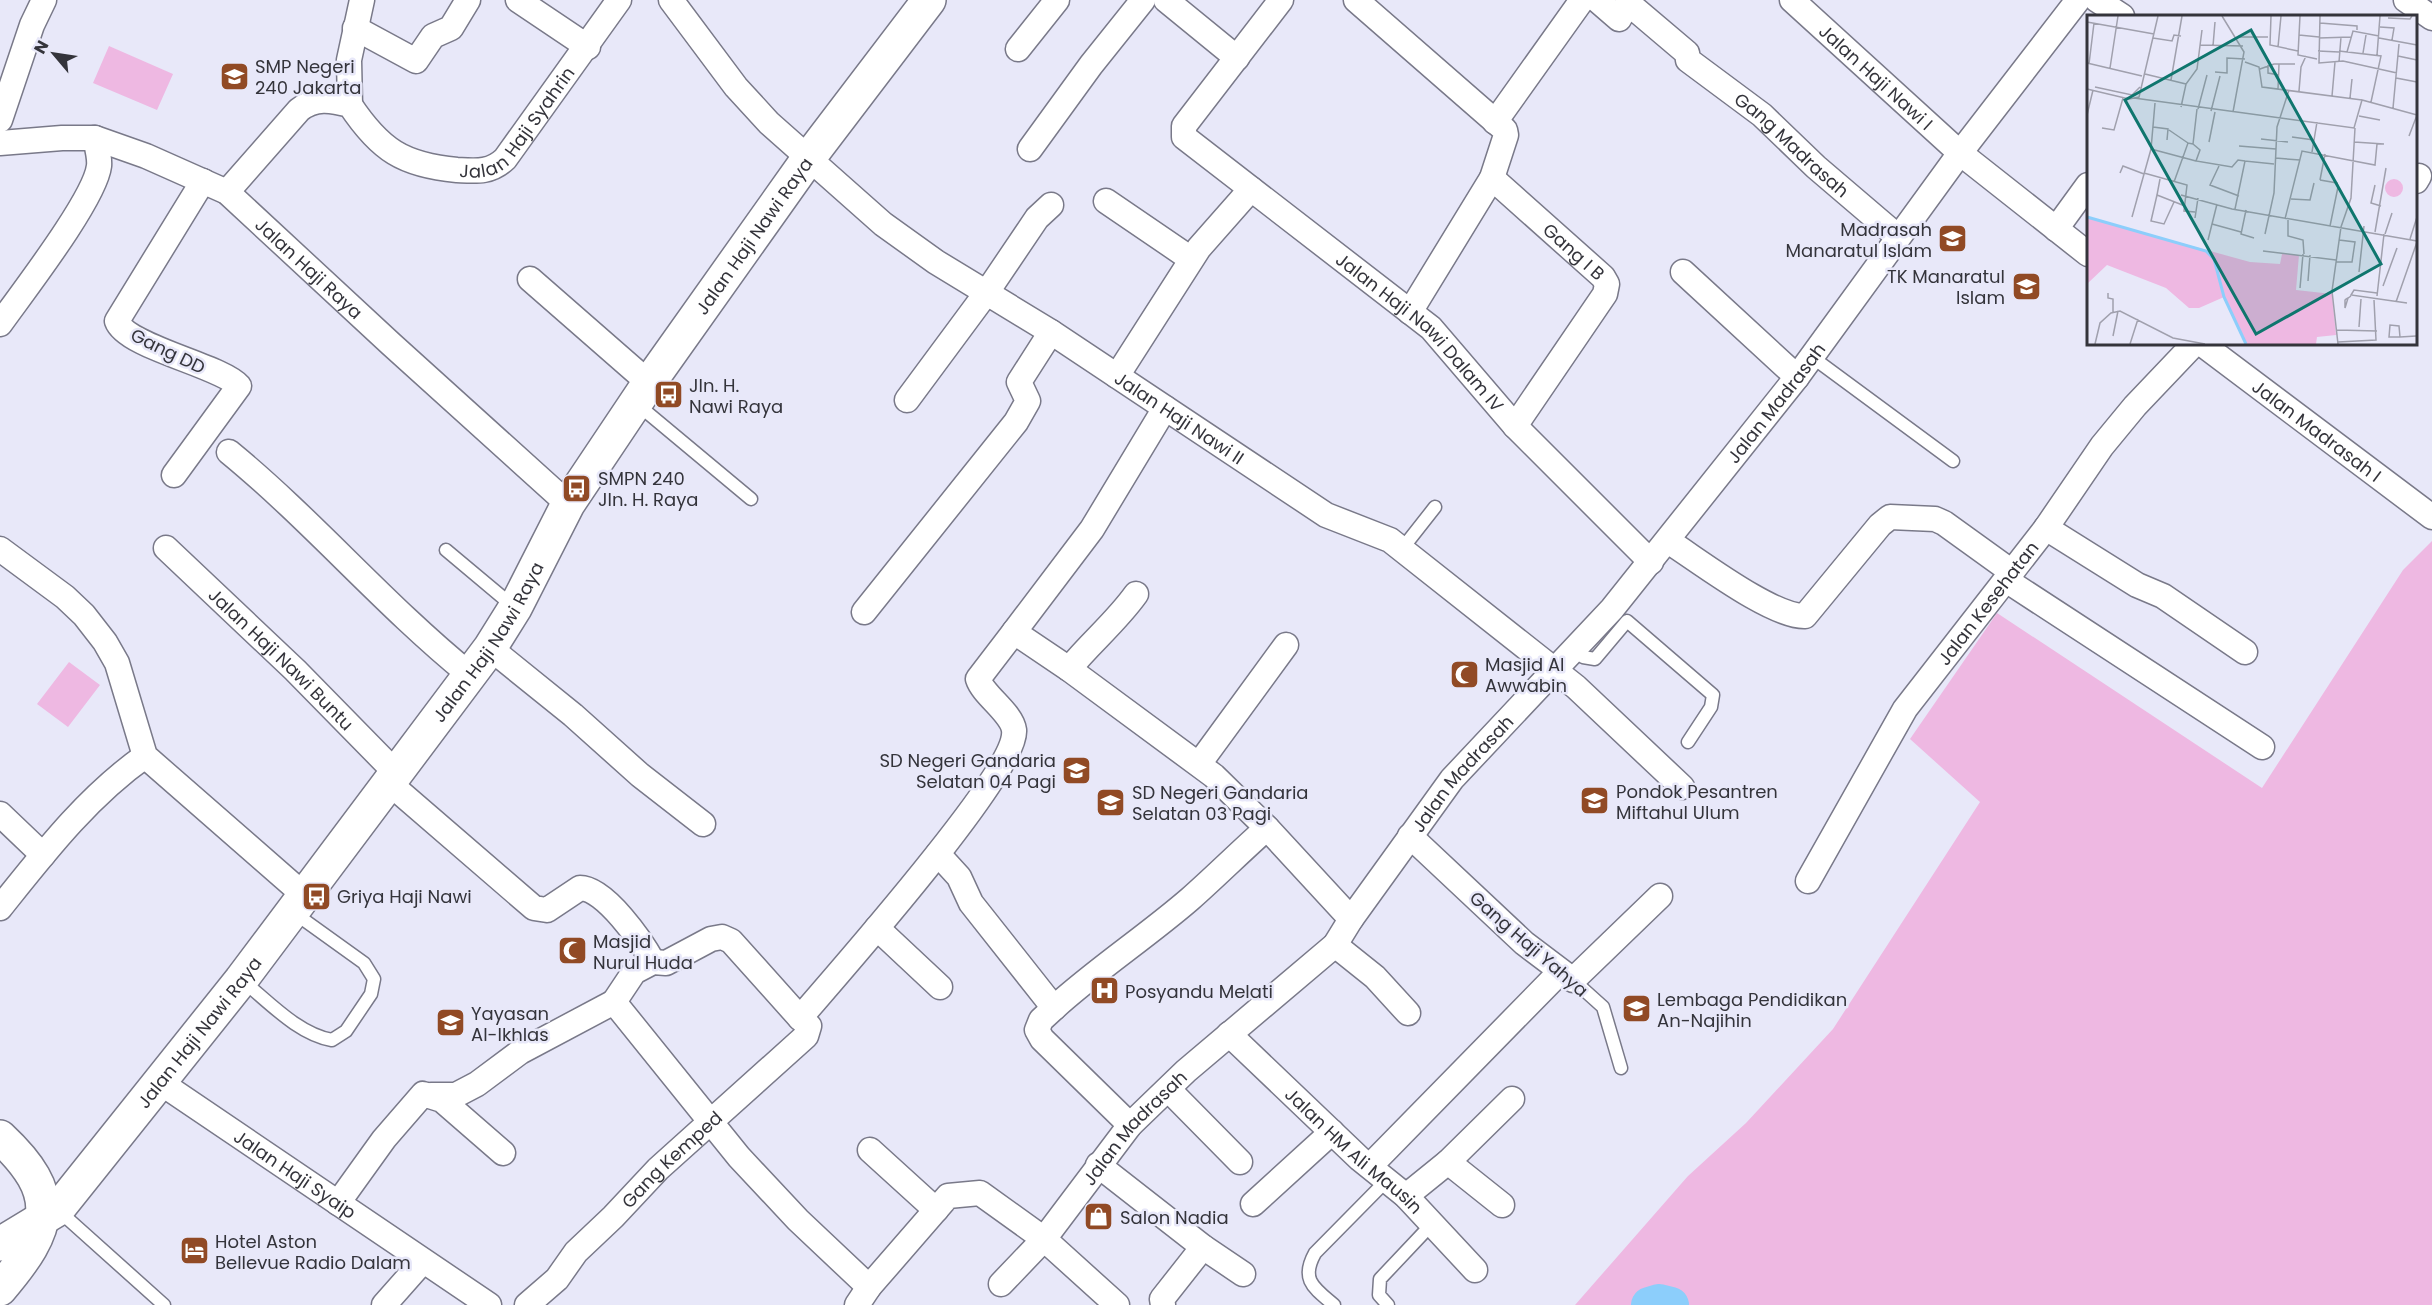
<svg xmlns="http://www.w3.org/2000/svg" width="2432" height="1305" font-family="Poppins,sans-serif">
<style>
.green{fill:#eeb8e2}
.lines{fill:none;stroke-linecap:round;stroke-linejoin:round}
.river{stroke:#8ccefb;stroke-width:36}
.lane-casing{stroke:#797989;stroke-width:15}
.street-casing{stroke:#797989;stroke-width:27}
.secondary-casing{stroke:#797989;stroke-width:36}
.lane{stroke:#fff;stroke-width:12}
.street{stroke:#fff;stroke-width:24}
.secondary{stroke:#fff;stroke-width:33}
.labels{text-anchor:middle;dominant-baseline:central;stroke-width:5;stroke-linejoin:round;paint-order:stroke}
.poi-label{font-size:18px;fill:#34343b;stroke:#e8e8f9;text-anchor:start}
.street-label{font-size:18px;fill:#34343b;stroke:#e8e8f9}
.inset-river{fill:none;stroke:#8ccefb;stroke-width:3}
.inset-road{fill:none;stroke:#a0a0ad;stroke-width:1.5}
.view{fill:#0f766e;fill-opacity:0.15;stroke:#0f766e;stroke-width:3}
.inset-edge{fill:none;stroke:#34343b;stroke-width:3}
</style>
<rect width="100%" height="100%" fill="#e8e8f9"/>
<path class="green" d="M109,46L173,74L157,110L93,83Z
M2432,541V1305H1575L1688,1176L1746,1123L1833,1029L1980,802L1910,739L1997,613L2262,788L2403,570Z
M69,662L100,685L68,727L37,704Z"/>
<g class="lines">
<path class="river" d="M1649,1305L1659,1302L1671,1305"/>
<defs>
<path id="lane" d="M1812,357L1953,461
M637,404L751,499
M1402,549L1435,507
M446,550L514,607
M1575,649L1583,657L1595,659L1627,621L1713,695L1711,707L1688,742
M1573,980L1603,1007L1621,1068
M243,981C269,1002 298,1034 332,1040L346,1031L371,994L374,979L364,963L293,912
M58,1210L164,1305
M1334,1305C1314,1288 1300,1280 1315,1253L1387,1180
M1388,1305L1379,1295L1380,1279L1430,1226"/>
<g id="street">
<path d="M518,0L588,47"/>
<path id="s1" d="M671,0L736,87L769,123L883,224L936,262L1051,332L1326,515L1390,540L1576,687L1682,787"/>
<path d="M1166,0L1237,58"/>
<path id="s2" d="M1281,0L1184,126V137L1431,328L1515,426L1651,562"/>
<path d="M1356,0L1505,130L1506,135L1492,178L1410,312"/>
<path id="s3" d="M1597,0L1619,19L1628,3L1687,53L1688,60L1762,115L1816,167L1898,237"/>
<path id="s4" d="M1792,0L1960,153L2088,254"/>
<path d="M2097,0L2122,16"/>
<path d="M2406,0L2432,18"/>
<path d="M355,28L416,61L433,36L451,28L468,0"/>
<path d="M1018,49L1057,0"/>
<path d="M350,105L349,60L362,0"/>
<path d="M0,120L32,25L44,0"/>
<path d="M1495,122L1582,0"/>
<path id="s5" d="M0,143L62,138H95L146,156L227,192L391,344L568,504"/>
<path d="M1030,149L1091,65L1143,0"/>
<path id="s6" d="M1492,178L1603,277L1607,284L1605,294L1515,426"/>
<path d="M2416,181L2419,176"/>
<path id="s7" d="M227,192L299,110C315,97 331,100 350,105C380,150 403,165 457,170C476,171 490,173 505,159L619,0"/>
<path d="M1106,201L1191,259"/>
<path d="M2056,229L2088,185"/>
<path d="M1683,272L1797,377"/>
<path d="M530,279L649,383"/>
<path d="M0,324C22,293 95,199 99,166C100,158 97,147 95,138"/>
<path id="s8" d="M2202,344L2432,517"/>
<path d="M1117,376L1199,248L1251,189"/>
<path d="M907,400L987,292L1037,218L1051,205"/>
<path d="M1165,408L1092,529L1014,632L1069,669L1214,776L1267,828L1351,919"/>
<path d="M229,452C313,521 384,605 469,674"/>
<path d="M174,475L239,386C222,366 126,347 117,321L203,181"/>
<path d="M2046,528L2137,585L2163,596L2245,652"/>
<path d="M1668,541C1698,560 1772,617 1805,616L1880,525L1890,517L1935,519L1944,523L2012,572"/>
<path id="s9" d="M166,548L295,670L395,772"/>
<path d="M0,549L65,597L84,615L105,642L117,663L145,756L304,895"/>
<path d="M2006,580L2262,747"/>
<path d="M864,612L1016,422L1028,401L1019,382L1051,332"/>
<path d="M490,648L573,715L640,775L703,824"/>
<path d="M1069,669C1091,642 1116,622 1136,594"/>
<path d="M1199,764L1286,645"/>
<path d="M388,782L534,908L547,910L580,888C605,888 642,942 653,962"/>
<path d="M0,814L43,855"/>
<path d="M1410,836L1524,943L1573,980L1660,896"/>
<path d="M938,854L959,877L971,903L1054,1008C1097,969 1146,937 1190,899C1216,876 1241,851 1267,828"/>
<path id="s10" d="M1808,881L1905,709L2046,528L2102,446L2135,406L2194,344"/>
<path d="M0,908C44,853 87,797 145,756"/>
<path d="M877,928L940,987"/>
<path d="M1335,945L1375,977L1408,1013"/>
<path d="M1054,1008L1041,1020L1037,1030L1042,1039L1130,1125"/>
<path id="s11" d="M1229,1034L1360,1159L1406,1196L1475,1270"/>
<path id="s12" d="M161,1083L489,1305"/>
<path d="M1168,1089L1240,1162"/>
<path d="M431,1095H456L477,1084L520,1052L614,1002"/>
<path d="M870,1150L936,1210"/>
<path d="M1448,1162L1512,1099"/>
<path d="M1098,1165L1203,1247L1243,1274"/>
<path d="M1370,1166L1560,972"/>
<path d="M1406,1196L1448,1162L1502,1205"/>
<path d="M338,1203L384,1139L423,1094L442,1100L503,1153"/>
<path d="M1253,1204L1332,1132"/>
<path id="s13" d="M1001,1284L1044,1239L1130,1125L1186,1071L1335,945L1351,919L1452,779L1612,609L1797,377L1960,153L2078,0"/>
<path d="M869,1287L798,1220L739,1157L614,1002L634,972L653,962L666,963L711,939L722,937L731,941L800,1018C834,978 1019,770 1014,730C1012,713 983,695 978,679L1014,632"/>
<path d="M384,1305L422,1262"/>
<path id="s14" d="M527,1305L557,1279L576,1252L613,1217L658,1169L806,1036L809,1026L800,1018"/>
<path d="M857,1305L869,1287L948,1196L980,1193L1044,1239L1117,1305"/>
<path d="M1163,1305L1162,1299L1203,1247"/>
</g>
<g id="secondary">
<path d="M0,1137C62,1195 52,1228 0,1289"/>
<path id="s15" d="M0,1244L58,1209L241,980L490,648L515,608L568,504L649,383L808,159L929,0"/>
</g>
</defs>
<use href="#lane" class="lane-casing"/>
<use href="#street" class="street-casing"/>
<use href="#secondary" class="secondary-casing"/>
<use href="#lane" class="lane"/>
<use href="#street" class="street"/>
<use href="#secondary" class="secondary"/>
</g>
<defs>
<symbol id="school-square" viewBox="-11 -11 22 22"><rect x="-9" y="-9" width="18" height="18" rx="4" fill="#914a25" stroke="#e8e8f9"/><path d="M0-5L7-2L0 1L-7-2ZM-4 1L0 2.5L4 1V4Q0 6-4 4Z" fill="#fff"/></symbol>
<symbol id="bus-square" viewBox="-11 -11 22 22"><rect x="-9" y="-9" width="18" height="18" rx="4" fill="#914a25" stroke="#e8e8f9"/><path d="M-5-6H5V4H4V6H2V4H-2V6H-4V4H-5ZM-3.5-4V0h7V-4ZM-3.5 1.2v1.5H-2V1.2ZM2 1.2v1.5H3.5V1.2Z" fill="#fff"/></symbol>
<symbol id="mosque-square" viewBox="-11 -11 22 22"><rect x="-9" y="-9" width="18" height="18" rx="4" fill="#914a25" stroke="#e8e8f9"/><path d="M3.5-4.9A6 6 0 1 0 3.5 4.9A5 5 0 1 1 3.5-4.9Z" fill="#fff"/></symbol>
<symbol id="hospital-square" viewBox="-11 -11 22 22"><rect x="-9" y="-9" width="18" height="18" rx="4" fill="#914a25" stroke="#e8e8f9"/><path d="M-5-5h3v3.5h4V-5h3V5h-3V1.5h-4V5h-3Z" fill="#fff"/></symbol>
<symbol id="shop-square" viewBox="-11 -11 22 22"><rect x="-9" y="-9" width="18" height="18" rx="4" fill="#914a25" stroke="#e8e8f9"/><path d="M-5-2.5h2.3a2.7 3.5 0 0 1 5.4 0H5L5.5 6h-11ZM-1.5-2.5h3a1.5 2.3 0 0 0-3 0Z" fill="#fff"/></symbol>
<symbol id="hotel-square" viewBox="-11 -11 22 22"><rect x="-9" y="-9" width="18" height="18" rx="4" fill="#914a25" stroke="#e8e8f9"/><path d="M-6-4.5h1.5V1H6V5H4.5V3h-9V5H-6ZM-4 0a1.8 1.8 0 1 1 3.6 0ZM.5 0V-2.5h3Q6-2.5 6 0Z" fill="#fff"/></symbol>
</defs>
<g fill-rule="evenodd">
<use href="#school-square" x="218" y="60" width="33" height="33"/>
<use href="#school-square" x="1936" y="222" width="33" height="33"/>
<use href="#school-square" x="2010" y="270" width="33" height="33"/>
<use href="#bus-square" x="652" y="378" width="33" height="33"/>
<use href="#bus-square" x="560" y="472" width="33" height="33"/>
<use href="#mosque-square" x="1448" y="658" width="33" height="33"/>
<use href="#school-square" x="1060" y="754" width="33" height="33"/>
<use href="#school-square" x="1578" y="784" width="33" height="33"/>
<use href="#school-square" x="1094" y="786" width="33" height="33"/>
<use href="#bus-square" x="300" y="880" width="33" height="33"/>
<use href="#mosque-square" x="556" y="934" width="33" height="33"/>
<use href="#hospital-square" x="1088" y="974" width="33" height="33"/>
<use href="#school-square" x="1620" y="992" width="33" height="33"/>
<use href="#school-square" x="434" y="1006" width="33" height="33"/>
<use href="#shop-square" x="1082" y="1200" width="33" height="33"/>
<use href="#hotel-square" x="178" y="1234" width="33" height="33"/>
</g>
<g class="labels">
<g class="poi-label">
<text x="255" y="66">SMP Negeri<tspan x="255" dy="21">240 Jakarta</tspan></text>
<text x="1932" y="229" text-anchor="end">Madrasah<tspan x="1932" dy="21">Manaratul Islam</tspan></text>
<text x="2005" y="276" text-anchor="end">TK Manaratul<tspan x="2005" dy="21">Islam</tspan></text>
<text x="689" y="385">Jln. H.<tspan x="689" dy="21">Nawi Raya</tspan></text>
<text x="598" y="478">SMPN 240<tspan x="598" dy="21">Jln. H. Raya</tspan></text>
<text x="1485" y="664">Masjid Al<tspan x="1485" dy="21">Awwabin</tspan></text>
<text x="1056" y="760" text-anchor="end">SD Negeri Gandaria<tspan x="1056" dy="21">Selatan 04 Pagi</tspan></text>
<text x="1616" y="791">Pondok Pesantren<tspan x="1616" dy="21">Miftahul Ulum</tspan></text>
<text x="1132" y="792">SD Negeri Gandaria<tspan x="1132" dy="21">Selatan 03 Pagi</tspan></text>
<text x="337" y="896">Griya Haji Nawi</text>
<text x="593" y="941">Masjid<tspan x="593" dy="21">Nurul Huda</tspan></text>
<text x="1125" y="991">Posyandu Melati</text>
<text x="1657" y="999">Lembaga Pendidikan<tspan x="1657" dy="21">An-Najihin</tspan></text>
<text x="471" y="1013">Yayasan<tspan x="471" dy="21">Al-Ikhlas</tspan></text>
<text x="1120" y="1217">Salon Nadia</text>
<text x="215" y="1241">Hotel Aston<tspan x="215" dy="21">Bellevue Radio Dalam</tspan></text>
</g>
<g class="street-label">
<text stroke="none"><textPath href="#s4" startOffset="114">Jalan Haji Nawi I</textPath></text>
<text stroke="none"><textPath href="#s7" startOffset="376">Jalan Haji Syahrin</textPath></text>
<text stroke="none"><textPath href="#s3" startOffset="266">Gang Madrasah</textPath></text>
<text stroke="none"><textPath href="#s15" startOffset="1266">Jalan Haji Nawi Raya</textPath></text>
<text stroke="none"><textPath href="#s6" startOffset="110">Gang I B</textPath></text>
<text stroke="none"><textPath href="#s5" startOffset="350">Jalan Haji Raya</textPath></text>
<text stroke="none"><textPath href="#s2" startOffset="477">Jalan Haji Nawi Dalam IV</textPath></text>
<text transform="translate(168 351) rotate(26)">Gang DD</text>
<text stroke="none"><textPath href="#s13" startOffset="1178">Jalan Madrasah</textPath></text>
<text stroke="none"><textPath href="#s1" startOffset="664">Jalan Haji Nawi II</textPath></text>
<text stroke="none"><textPath href="#s8" startOffset="144">Jalan Madrasah I</textPath></text>
<text stroke="none"><textPath href="#s10" startOffset="332">Jalan Kesehatan</textPath></text>
<text stroke="none"><textPath href="#s15" startOffset="780">Jalan Haji Nawi Raya</textPath></text>
<text stroke="none"><textPath href="#s9" startOffset="160">Jalan Haji Nawi Buntu</textPath></text>
<text stroke="none"><textPath href="#s13" startOffset="692">Jalan Madrasah</textPath></text>
<text transform="translate(1529 944) rotate(41)">Gang Haji Yahya</text>
<text stroke="none"><textPath href="#s15" startOffset="294">Jalan Haji Nawi Raya</textPath></text>
<text stroke="none"><textPath href="#s13" startOffset="206">Jalan Madrasah</textPath></text>
<text stroke="none"><textPath href="#s11" startOffset="171">Jalan HM Ali Mausin</textPath></text>
<text stroke="none"><textPath href="#s14" startOffset="206">Gang Kemped</textPath></text>
<text stroke="none"><textPath href="#s12" startOffset="162">Jalan Haji Syaip</textPath></text>
</g>
</g>
<g transform="translate(2087 15)">
<rect width="330" height="330" fill="#e8e8f9"/>
<path d="M298 173a9 9 0 1 1 18 0a9 9 0 1 1-18 0ZM0,202L163,247L193,249L195,239L212,240L209,275L245,279L249,320L230,322L229,329H159L137,282L112,293H102L79,273L20,250L0,269Z" fill="#eeb8e2"/>
<path class="inset-river" d="M0,202L119,236L127,244L137,282L159,329"/>
<path class="inset-road" d="M135,1L157,37L146,97M184,1L183,30L211,36M213,1L211,40L230,44M233,1L232,48L256,46L310,58M301,3L323,4L325,1M0,7L67,19M233,8L270,11V15M293,12L307,13L305,25M212,20L232,22M150,22H181M66,23L85,26L87,20L94,21M232,23L264,22M292,23L330,30M113,30L156,31M126,31L128,7M191,32L194,1M231,36L252,37M252,36L294,41L284,87M260,37L266,16L292,21M276,38L279,20M290,40L293,1M311,41L330,45M158,47L172,52L175,72L275,85M252,47L254,22M0,48L55,61M2,49L7,8M181,50V58L192,60M23,53L31,1M173,54L187,49H208M128,57L140,58V43L158,44M58,59L99,69M309,63L330,67M84,65L95,1M8,72L45,80L53,72M0,74L42,84L52,82L71,1M191,74L192,49M212,76L214,52L219,41M245,81L248,47M47,83L267,113L275,85L330,100M263,83L265,64M94,92L99,69L110,54L115,15M306,93L312,29M111,94L120,60M124,96L133,61M0,100L6,75M272,101L293,105M66,112L81,114L80,125M15,113L27,115L36,83M82,115L101,128M322,121L330,100M205,122L227,125M174,124L201,127M122,127L128,97M267,127L297,129M106,129L113,135L109,146L145,152L151,145L158,146M106,129L110,94M152,131L189,134M64,134L109,146M225,137L230,107M188,143L213,145M132,151L123,170L152,181M33,158L36,151L57,159M57,158L100,170L97,196L108,197M73,164L70,180L98,191M233,165L250,168L251,172L243,211M233,165L238,139M87,167L101,128L106,129M288,170L284,188L294,191M70,180L64,206L77,209L87,187M94,180L145,194L330,226M204,184L223,185L227,168M148,194L158,146L187,149M159,195L154,219L167,223M45,202L64,134L68,88M108,203L111,183M198,204L215,136L288,150L290,129M201,205V221L216,225L217,239M125,209L154,217M288,217L299,153M178,219L187,178L190,112L202,75M298,219L305,198M323,224L330,202M121,225L130,189M176,236L249,245M249,247H265L268,227L252,225M272,257L277,211M221,266L223,240M296,271L310,233M213,273L216,239M21,278V283L26,284V297M290,278L267,275L264,280L320,288M290,281L297,219M261,283L258,293V285L259,284L261,283L264,281M309,287L330,227M272,312L274,284M250,315L290,316M26,321L31,296M313,322L312,311L303,310L302,322H313L329,321M251,327L289,325L287,285M8,329L13,308L24,298L33,296L86,323L118,329M43,329L51,304M251,329L245,276L254,212L264,183L268,113M330,329V291"/>
<path class="view" d="M164,15L294,249L169,319L38,85Z"/>
<rect width="330" height="330" class="inset-edge"/>
</g>
<g transform="translate(54 54) rotate(299)" stroke="#e8e8f9" stroke-width="4.5" paint-order="stroke">
<path d="M0-4.5L10 22L0 15L-10 22Z" fill="#34343b"/>
<text y="-9" font-size="16" font-weight="bold" text-anchor="middle" fill="#34343b">N</text>
</g>
</svg>
